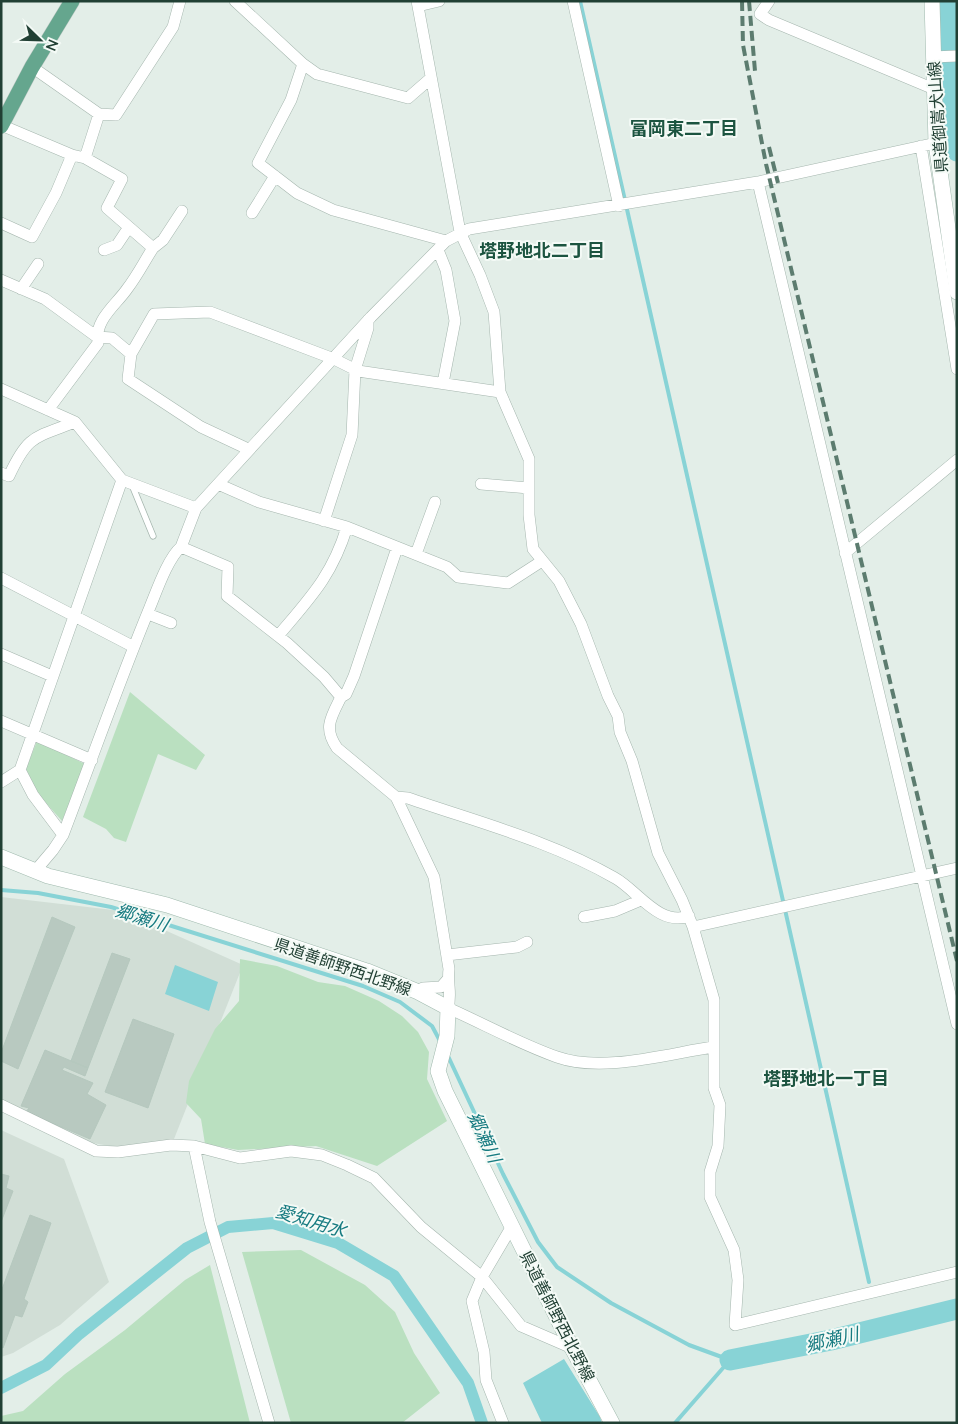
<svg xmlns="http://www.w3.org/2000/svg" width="958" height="1424" font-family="Lato,'Noto Sans JP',sans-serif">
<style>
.built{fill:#d1ded6}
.green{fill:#bae0c0}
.water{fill:#88d3d6}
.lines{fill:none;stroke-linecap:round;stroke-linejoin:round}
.stream{stroke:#88d3d6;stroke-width:4}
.canal{stroke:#88d3d6;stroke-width:12}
.river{stroke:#88d3d6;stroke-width:21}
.building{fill:#b8c9c0;stroke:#b5c8be}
.service-casing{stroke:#a5b6ae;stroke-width:7}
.minor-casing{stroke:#a5b6ae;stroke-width:12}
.secondary-casing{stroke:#a0baae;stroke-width:16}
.primary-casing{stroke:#c1cac6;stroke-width:16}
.service{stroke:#fff;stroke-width:5.5}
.minor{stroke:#fff;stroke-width:11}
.secondary{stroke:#fff;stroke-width:15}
.primary{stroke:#65a68e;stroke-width:15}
.rail{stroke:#5c7c6f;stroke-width:4;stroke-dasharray:10 5;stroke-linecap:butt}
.labels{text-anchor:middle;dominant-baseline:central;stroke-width:4;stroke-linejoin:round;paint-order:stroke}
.street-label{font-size:16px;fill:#214034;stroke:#f4faf6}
.neighbourhood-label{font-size:18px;font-weight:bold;fill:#1c5440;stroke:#f4faf6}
.water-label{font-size:18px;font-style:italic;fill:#177b81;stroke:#f4faf6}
</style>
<rect width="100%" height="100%" fill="#e3eee8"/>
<path class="built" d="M1,897L122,911L243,965L174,1139L126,1149L71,1139L1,1100Z
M1,1130L64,1159L109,1282L60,1325L13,1353L1,1357Z"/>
<path class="green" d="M130,692L205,755L196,770L158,754L126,842L114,838L106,829L83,817Z
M37,741L85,764L62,821L38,794L26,769Z
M240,959L277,966L318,982L345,986L379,1001L402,1016L418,1032L429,1052L427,1079L447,1121L377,1166L316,1146L238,1150L205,1144L201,1119L186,1103L189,1081L215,1029L239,1001Z
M301,1250L365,1285L395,1312L414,1353L440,1393L402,1423H291L242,1252Z
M210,1265L250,1423H1V1416L23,1411L65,1374L125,1330L185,1280Z"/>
<path class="water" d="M175,965L218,982L209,1011L165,994Z
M564,1359L600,1417L602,1423H542L523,1383Z"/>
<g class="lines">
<path class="stream" d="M580,1L869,1282
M1,890L38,893L111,907L363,986L400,1002L432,1026L440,1041
M448,1056L503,1174L538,1242L557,1267L611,1303L689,1345L730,1360L675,1423"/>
<path class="canal" d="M1,1388L46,1365L79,1334L187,1248L228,1227L273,1223L338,1243L394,1276L468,1383L482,1423"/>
<path class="river" d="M949,1L947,62L957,151
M730,1360L831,1340L957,1309"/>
</g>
<path class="building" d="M52,917L75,927L18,1069L1,1061V1053Z
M112,953L130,959L88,1068L71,1061Z
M133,1019L174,1034L148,1108L105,1092Z
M45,1050L88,1068L85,1076L64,1067L62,1070L93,1083L87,1094L106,1105L90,1139L26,1112L29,1108L21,1106Z
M1,1174L9,1176L6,1188L13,1191L1,1222Z
M30,1215L51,1223L24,1299L28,1302L22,1317L15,1315L3,1348L1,1347V1292Z"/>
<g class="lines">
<defs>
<path id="service" d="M132,485L153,536"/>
<path id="minor" d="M235,1L303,64L317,74L408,98L431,78
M417,1L460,232L480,275L494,312L500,392L529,459V515L533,549L559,581L581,624L608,696L618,716L620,732L632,761L658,853L682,900L693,927L714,1000V1088L720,1105L718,1146L710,1172V1197L734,1250L738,1280L735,1325L957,1272
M573,1L619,206
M769,1L760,14L769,20L934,89
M418,6L439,1
M932,57L957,56
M303,64L291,100L258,163L297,193L333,210L446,241
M32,67L99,114L85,158
M99,114L116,115L173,27L180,1
M1,125L72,155L85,158L122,179L107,208L153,248C144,262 137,276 127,289C116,305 94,320 98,343L48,410
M921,146L957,369
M758,182L957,1024
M252,213L275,176
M1,223L32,237L56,193L72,155
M153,248L163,240L182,211
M104,250L117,245L129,227
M438,250L446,270L455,321L443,383
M1,280L45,299L97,337L112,338L131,354
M21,289L38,264
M1,389L75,422L122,480L196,508
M248,449L201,427L128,379L131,354L154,314L210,312L334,359L358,371L500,392
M1,473L9,476C28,435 34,438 75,422
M218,484L259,502L347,527L447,567L458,577L508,583L542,561
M481,484L529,488
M324,521L352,435L355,370L368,328V320
M181,547L228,567L227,596L287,643L324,677L341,697C331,717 323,728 337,748L396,797L434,877L449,969C447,983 452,994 448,1008C484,1024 520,1044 557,1057C602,1073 666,1054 713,1047
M845,553L957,460
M416,554L435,502
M1,578L134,647
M148,614L171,623
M278,636C310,598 332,576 347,527
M1,654L52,676
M341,697L346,694L354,676L397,548
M1,721L92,760
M20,770L33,795L63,835
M1,782L20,770L122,480
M396,797L408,798C477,822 551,841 615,878C637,890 659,927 689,916
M36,870L53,850L63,835C92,759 119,682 150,607C157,590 168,558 181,547L196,508L371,317L446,241L469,229L758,182L936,143
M584,917L615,911L641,900
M693,927L957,868
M447,955L517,947L527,942
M416,991L423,988L441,987L448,979
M1,1105L96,1151L118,1152L171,1145L194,1146L240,1158L291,1151L322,1155L347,1165L374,1178L421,1227L482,1277L521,1326L572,1348
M194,1146L210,1222L269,1423
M503,1423L486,1380L484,1352L472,1301L482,1277L512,1226"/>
<path id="secondary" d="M932,1L936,143L957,292
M1,857L48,876L167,905L367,971L416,991L448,1008L447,1036L438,1071L445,1091L572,1348L612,1423"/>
<path id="primary" d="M1,126L32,67L72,1"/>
</defs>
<use href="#service" class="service-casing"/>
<use href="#minor" class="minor-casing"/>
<use href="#secondary" class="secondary-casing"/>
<use href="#primary" class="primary-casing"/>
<use href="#service" class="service"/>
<use href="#minor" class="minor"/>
<use href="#secondary" class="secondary"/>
<use href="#primary" class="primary"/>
<path class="rail" d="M742,1L743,45L766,164L957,961
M749,1L755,71
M769,147L778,183"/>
</g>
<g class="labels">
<g class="street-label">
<text transform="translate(937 117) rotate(-94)">県道御嵩犬山線</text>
<text transform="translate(343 966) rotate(19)">県道善師野西北野線</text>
<text transform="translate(558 1316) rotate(63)">県道善師野西北野線</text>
</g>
<g class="neighbourhood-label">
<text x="684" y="128">富岡東二丁目</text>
<text x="542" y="250">塔野地北二丁目</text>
<text x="826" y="1078">塔野地北一丁目</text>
</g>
<g class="water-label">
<text transform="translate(142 917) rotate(17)">郷瀬川</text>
<text transform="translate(485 1137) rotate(65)">郷瀬川</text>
<text transform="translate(311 1220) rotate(17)">愛知用水</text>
<text transform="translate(832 1339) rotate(-13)">郷瀬川</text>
</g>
</g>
<rect width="958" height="1424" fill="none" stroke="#214034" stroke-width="5"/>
<g transform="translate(40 40) rotate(113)" stroke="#f4faf6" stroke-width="4" paint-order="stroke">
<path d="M0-4L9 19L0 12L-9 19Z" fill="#214034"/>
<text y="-8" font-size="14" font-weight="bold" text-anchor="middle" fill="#214034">N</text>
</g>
</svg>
